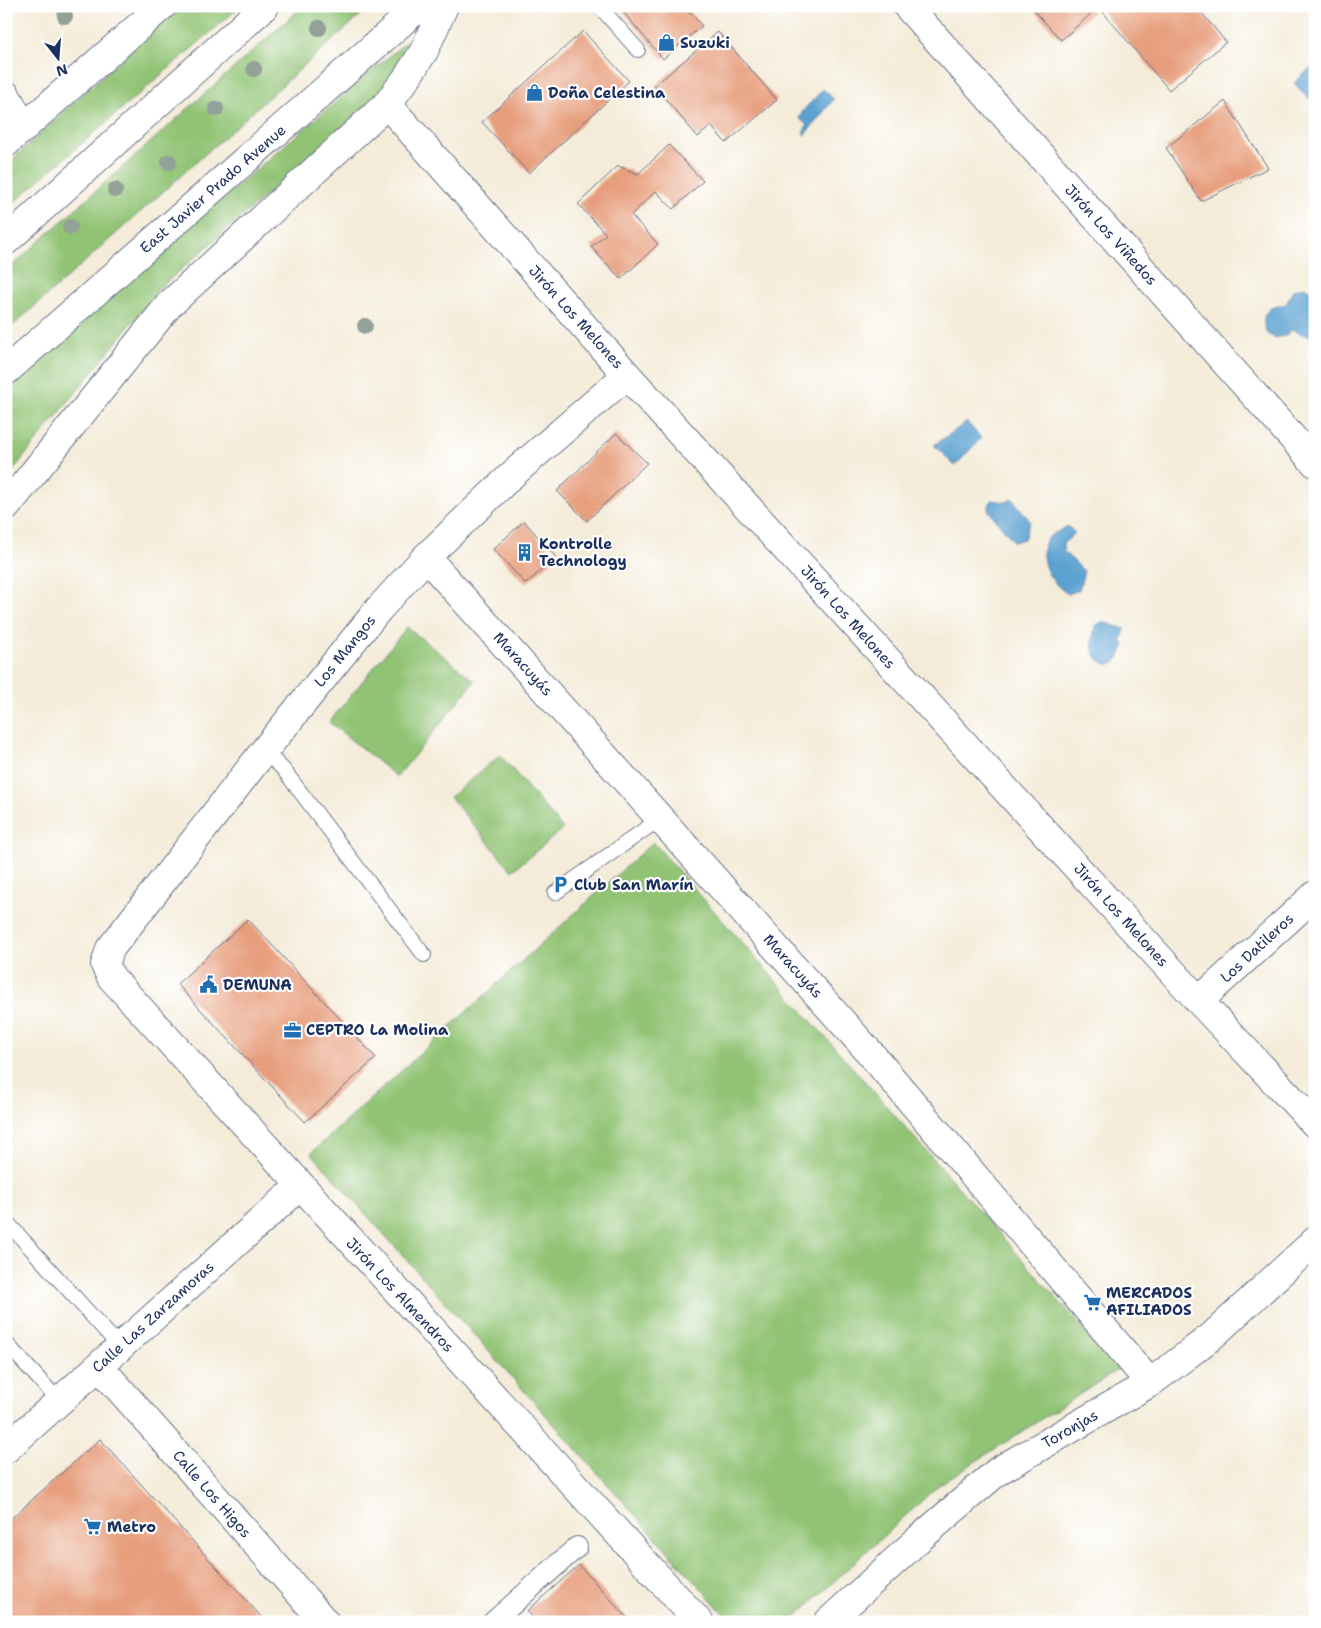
<svg xmlns="http://www.w3.org/2000/svg" width="1321" height="1628" font-family="'Shantell Sans',sans-serif">
<style>
.green{fill:#90c373;stroke:#567968}
.water{fill:#5ba2d1;stroke:#3b6898}
.building{fill:#e79e7d}
.lines{fill:none;stroke-linecap:round;stroke-linejoin:round}
.service-casing{stroke:#677189;stroke-width:16}
.pedestrian-casing{stroke:#677189;stroke-width:22}
.minor-casing{stroke:#677189;stroke-width:30}
.primary-casing{stroke:#677189;stroke-width:30}
.service{stroke:#fff;stroke-width:14}
.pedestrian{stroke:#fff;stroke-width:20}
.minor{stroke:#fff;stroke-width:28}
.primary{stroke:#fff;stroke-width:28}
.tree{fill:#93a199}
.labels{text-anchor:middle;dominant-baseline:central;stroke-width:4.5;stroke-linejoin:round;paint-order:stroke}
.poi-label{font-size:15px;font-weight:bold;fill:#1b2f5e;stroke:#fff;text-anchor:start}
.street-label{font-size:15px;fill:#1b2f5e;stroke:#fff}
</style>
<rect width="100%" height="100%" fill="#fff"/>
<filter id="ink" filterUnits="userSpaceOnUse"><feTurbulence type="fractalNoise" baseFrequency=".02" numOctaves="2"/><feDisplacementMap in="SourceGraphic" scale="10" xChannelSelector="R" yChannelSelector="G"/><feConvolveMatrix kernelMatrix="1 2 1 2 8 2 1 2 1" color-interpolation-filters="sRGB"/></filter>
<filter id="wash" filterUnits="userSpaceOnUse"><feTurbulence type="fractalNoise" baseFrequency=".0096" numOctaves="4" result="noise"/><feDisplacementMap in="SourceGraphic" scale="20" xChannelSelector="R" yChannelSelector="G"/><feGaussianBlur stdDeviation="1.12" result="paint"/><feColorMatrix in="noise" values="0 0 0 0 0 0 0 0 0 0 0 0 0 0 0 0 0 1.4 0 .05"/><feComposite in="paint" operator="in"/></filter>
<g filter="url(#wash)">
<rect width="100%" height="100%" fill="#f4ecd9"/>
<path class="green" d="M179,6H241L6,209V165Z
M303,6H371L6,332V271Z
M407,41L393,85L160,288L6,479V389L135,273Z
M407,627L475,681L397,777L329,722Z
M500,755L563,829L512,871L450,797Z
M653,842L1119,1369L939,1485L790,1622H731L311,1153Z"/>
<path class="water" d="M1315,64V93L1309,99L1294,83Z
M823,89L834,99L805,135L803,133L807,125L799,118C805,106 815,99 823,89Z
M1303,287L1312,291L1315,299L1312,314L1315,317V332L1310,336C1302,335 1299,331 1291,330L1286,336L1275,338L1267,334C1263,325 1261,315 1271,308C1276,306 1282,306 1287,303L1293,290Z
M967,422L981,438L955,466L934,445Z
M1012,498L1030,521L1024,539L1014,542L988,510L991,500L1007,502Z
M1068,526L1075,533L1063,544L1064,552L1084,571L1079,590L1068,594C1054,585 1043,571 1043,553C1044,549 1044,545 1046,541C1049,535 1061,530 1068,526Z
M1102,622L1125,629L1121,641L1125,644C1123,648 1121,654 1119,658C1111,670 1095,662 1093,650C1091,643 1094,633 1095,626Z"/>
<g id="blocks">
<path class="building" d="M618,6H685L702,26L663,59Z
M1030,6H1100L1061,40Z
M1107,6H1196L1226,42L1169,90L1102,11Z
M583,31L629,81L529,173L482,122Z
M718,32L777,100L726,143L711,126L698,137L654,86Z
M1225,101L1268,168L1201,201L1166,148Z
M669,145L703,181L673,209L656,191L631,215L658,244L621,279L591,247L606,234L578,204L618,166L638,174Z
M616,433L647,463L587,521L557,491Z
M524,521L556,557L526,584L493,549Z
M248,919L376,1058L305,1122L177,984Z
M100,1439L238,1591L266,1622H6V1523Z
M579,1565L631,1622H537L527,1611Z"/>
</g>
</g>
<g filter="url(#ink)">
<use href="#blocks" fill-opacity="0" stroke="#677189" stroke-width="1"/>
<g class="lines">
<defs>
<path id="service" d="M599,6L638,50
M264,751L283,769L424,955
M555,893L661,818
M6,1221L120,1347
M6,1343L59,1401"/>
<path id="pedestrian" d="M493,1622L577,1547"/>
<path id="minor" d="M907,6L1315,463
M6,95L24,128
M387,104L627,375L1199,1001L1315,1124
M627,375L515,472L426,557L378,610L264,751L110,949L105,965L111,977L699,1622
M426,557L871,1054L1150,1383
M1199,1001L1315,895
M99,1366L325,1622
M6,1449L300,1186
M828,1622L920,1538L998,1471L1150,1383L1178,1362L1212,1336L1315,1241"/>
<path id="primary" d="M6,143L162,6
M6,241L265,6
M6,371L420,6
M6,507L169,305L387,104L406,79L424,51L444,6"/>
</defs>
<use href="#service" class="service-casing"/>
<use href="#pedestrian" class="pedestrian-casing"/>
<use href="#minor" class="minor-casing"/>
<use href="#primary" class="primary-casing"/>
<use href="#service" class="service"/>
<use href="#pedestrian" class="pedestrian"/>
<use href="#minor" class="minor"/>
<use href="#primary" class="primary"/>
</g>
<g class="tree">
<circle cx="65" cy="16" r="8"/>
<circle cx="319" cy="28" r="8"/>
<circle cx="254" cy="69" r="8"/>
<circle cx="216" cy="109" r="8"/>
<circle cx="169" cy="162" r="8"/>
<circle cx="115" cy="190" r="8"/>
<circle cx="70" cy="227" r="8"/>
<circle cx="365" cy="326" r="8"/>
</g>
</g>
<defs>
<symbol id="shop-bare" viewBox="-9 -9 18 18"><path d="M-5-2.5h2.3a2.7 3.5 0 0 1 5.4 0H5L5.5 6h-11ZM-1.5-2.5h3a1.5 2.3 0 0 0-3 0Z" fill="#1f6fb2" stroke="#fff" stroke-width="2.5" paint-order="stroke"/></symbol>
<symbol id="building-bare" viewBox="-9 -9 18 18"><path d="M-4-6H4V6H1V3H-1V6H-4ZM-2.5-4.3h1.7v1.8h-1.7ZM.8-4.3h1.7v1.8H.8ZM-2.5-1h1.7V.8h-1.7ZM.8-1h1.7V.8H.8Z" fill="#1f6fb2" stroke="#fff" stroke-width="2.5" paint-order="stroke"/></symbol>
<symbol id="parking-bare" viewBox="-9 -9 18 18"><path d="M-3.5-5.5H1a3.5 3.5 0 0 1 0 7H-1V5.5H-3.5ZM-1-3.4V-.6H.8a1.4 1.4 0 0 0 0-2.8Z" fill="#1f6fb2" stroke="#fff" stroke-width="2.5" paint-order="stroke"/></symbol>
<symbol id="civic-bare" viewBox="-9 -9 18 18"><path d="M-.6-6.5H3V-4.5H.6V-3L4-1V1h2V6H-6V1h2V-1L-.6-3ZM-1.2 2.5V6h2.4V2.5Z" fill="#1f6fb2" stroke="#fff" stroke-width="2.5" paint-order="stroke"/></symbol>
<symbol id="office-bare" viewBox="-9 -9 18 18"><path d="M-6-3h4V-5.5h4V-3h4V5H-6ZM-1-4.5V-3h2v-1.5ZM-6 0V1H6V0Z" fill="#1f6fb2" stroke="#fff" stroke-width="2.5" paint-order="stroke"/></symbol>
<symbol id="supermarket-bare" viewBox="-9 -9 18 18"><path d="M-6-5.5h2.5l.6 2H6L4.5 2H-2.5L-4.4-4H-6ZM-1.5 3.2a1.3 1.3 0 1 0 .1 0ZM3 3.2a1.3 1.3 0 1 0 .1 0Z" fill="#1f6fb2" stroke="#fff" stroke-width="2.5" paint-order="stroke"/></symbol>
</defs>
<g fill-rule="evenodd">
<use href="#shop-bare" x="654" y="30" width="25" height="25"/>
<use href="#shop-bare" x="522" y="80" width="25" height="25"/>
<use href="#building-bare" x="512" y="540" width="25" height="25"/>
<use href="#parking-bare" x="548" y="872" width="25" height="25"/>
<use href="#civic-bare" x="196" y="972" width="25" height="25"/>
<use href="#office-bare" x="280" y="1018" width="25" height="25"/>
<use href="#supermarket-bare" x="1080" y="1290" width="25" height="25"/>
<use href="#supermarket-bare" x="80" y="1514" width="25" height="25"/>
</g>
<g class="labels">
<g class="poi-label">
<text x="680" y="43">Suzuki</text>
<text x="548" y="93">Doña Celestina</text>
<text x="539" y="544">Kontrolle<tspan x="539" dy="17">Technology</tspan></text>
<text x="574" y="885">Club San Marín</text>
<text x="223" y="985">DEMUNA</text>
<text x="306" y="1030">CEPTRO La Molina</text>
<text x="1106" y="1293">MERCADOS<tspan x="1106" dy="17">AFILIADOS</tspan></text>
<text x="107" y="1527">Metro</text>
</g>
<g class="street-label">
<text transform="translate(213 189) rotate(-41)">East Javier Prado Avenue</text>
<text transform="translate(1111 235) rotate(48)">Jirón Los Viñedos</text>
<text transform="translate(576 317) rotate(48)">Jirón Los Melones</text>
<text transform="translate(848 617) rotate(48)">Jirón Los Melones</text>
<text transform="translate(345 651) rotate(-51)">Los Mangos</text>
<text transform="translate(523 664) rotate(48)">Maracuyás</text>
<text transform="translate(1121 915) rotate(48)">Jirón Los Melones</text>
<text transform="translate(1257 948) rotate(-43)">Los Datileros</text>
<text transform="translate(793 966) rotate(48)">Maracuyás</text>
<text transform="translate(400 1295) rotate(47)">Jirón Los Almendros</text>
<text transform="translate(153 1317) rotate(-42)">Calle Las Zarzamoras</text>
<text transform="translate(1070 1429) rotate(-30)">Toronjas</text>
<text transform="translate(212 1494) rotate(49)">Calle Los Higos</text>
</g>
</g>
<rect width="1321" height="1628" fill="none" stroke="#fff" stroke-width="25"/>
<g transform="translate(58 58) rotate(163)" stroke="#ffffff" stroke-width="4" paint-order="stroke">
<path d="M0-4L9 19L0 12L-9 19Z" fill="#1b2f5e"/>
<text y="-8" font-size="14" font-weight="bold" text-anchor="middle" fill="#1b2f5e">N</text>
</g>
</svg>
